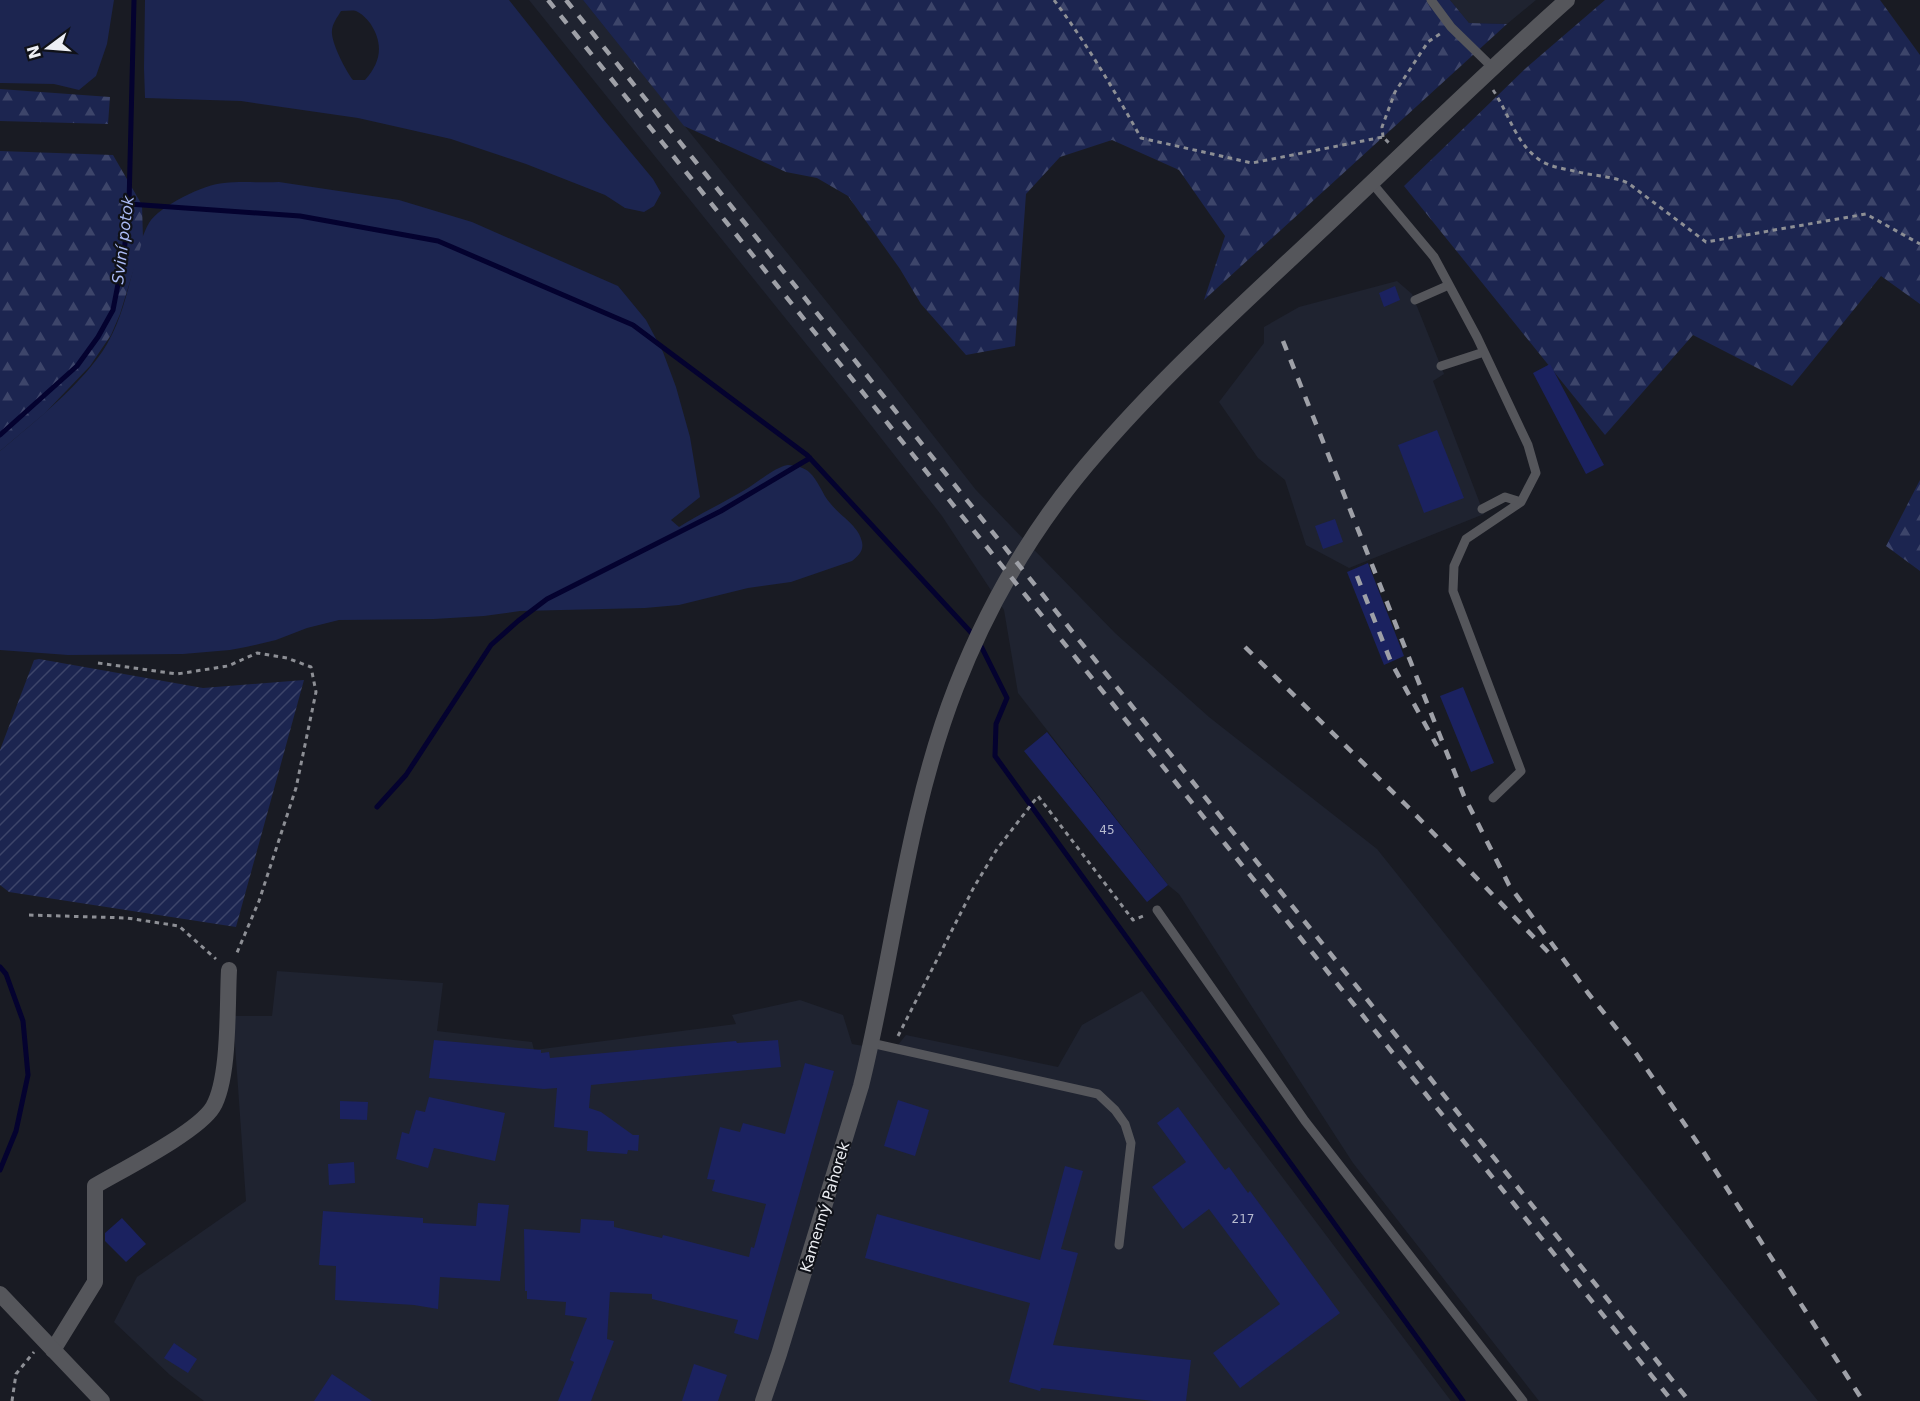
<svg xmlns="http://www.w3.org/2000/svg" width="1920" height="1401" font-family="'DejaVu Sans',sans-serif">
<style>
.built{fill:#1f2330}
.grass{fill:#1c2550;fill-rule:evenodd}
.forest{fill:url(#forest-firs)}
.garden{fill:url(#garden-furrows)}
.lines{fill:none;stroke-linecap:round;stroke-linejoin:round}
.stream{stroke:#04022f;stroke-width:5}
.building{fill:#1b2260}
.path{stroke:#8d8f95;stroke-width:3;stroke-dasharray:4.5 4.5;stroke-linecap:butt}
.service{stroke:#55565b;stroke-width:9}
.minor{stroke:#55565b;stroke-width:16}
.tertiary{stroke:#55565b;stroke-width:16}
.rail{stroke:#9ea0a7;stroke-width:4.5;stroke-dasharray:10 10;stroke-linecap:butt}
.labels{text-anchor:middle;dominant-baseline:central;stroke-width:4.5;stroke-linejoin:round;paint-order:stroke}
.number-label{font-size:12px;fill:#b8bccf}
.street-label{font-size:15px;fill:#edeff4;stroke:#101219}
.water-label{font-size:16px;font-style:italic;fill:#abbbf5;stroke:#101219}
</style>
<defs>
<pattern id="forest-firs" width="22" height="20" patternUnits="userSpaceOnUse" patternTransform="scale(1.5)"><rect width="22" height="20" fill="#1c2550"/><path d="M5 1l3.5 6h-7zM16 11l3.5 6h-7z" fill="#3d456a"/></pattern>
<pattern id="garden-furrows" width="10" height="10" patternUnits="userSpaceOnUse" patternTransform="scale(1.5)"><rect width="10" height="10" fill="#1c2550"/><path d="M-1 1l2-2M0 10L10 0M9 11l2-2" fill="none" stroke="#3d456a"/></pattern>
</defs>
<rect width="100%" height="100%" fill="#191b23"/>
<path class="built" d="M529,0H583L885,374L976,490L1115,633L1209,717L1377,849L1818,1401H1539L1353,1163L1179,894L1168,885L1018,693L1004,610L942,516L852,401Z
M1450,0H1536L1507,24L1469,23Z
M1397,281L1412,294L1444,374L1433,381L1484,514L1349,568L1306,545L1285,480L1258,458L1219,402L1264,343V327L1299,307Z
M277,971L443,983L437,1031L532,1042L534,1050L736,1024L732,1015L800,1000L843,1015L852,1044L893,1051L906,1035L1058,1067L1082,1025L1142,991L1451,1401H204L170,1375L114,1322L137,1277L246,1201L233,1016H272Z"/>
<path class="grass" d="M0,0H114L107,44L96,76L79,90L54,84L0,83Z
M145,0H509L604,120L653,179L661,193L654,206L644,212L625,208L605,195L526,164L451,139L358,118L241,101L145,98L144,68ZM341,11C346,11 352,10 356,11C361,13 367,19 370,23C384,44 381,62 365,80H353C346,71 333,46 332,34C331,25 337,18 341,11Z
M279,182L399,200L472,222L618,286L646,320L663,352L676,387L690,437L700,497L671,520L679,527C701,513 725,502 748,488C758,482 777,466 788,465C795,465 805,468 809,472C819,481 822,494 830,503C840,516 859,526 862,542C864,551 858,556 852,561L791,582L748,588L679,605L645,608L520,611L484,616L434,619L339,620L307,628L276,640L246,647L230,650L183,654L68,655L0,650V451C34,422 85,382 107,344C121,320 127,293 134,266C138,252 142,235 149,223C159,206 205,184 224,183C242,181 261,183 279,182Z"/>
<path class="forest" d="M583,0H1450L1469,23L1507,24L1204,300L1225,236L1179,170L1112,140L1060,157L1026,194L1015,346L966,355L921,304L900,269L848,196L817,178L786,172L684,126Z
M1605,0H1880L1920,55V304L1881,276L1792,386L1693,335L1605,435L1404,186L1526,68Z
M0,89L110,97L108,124L0,121Z
M0,151L113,155L142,205L143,239L120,314L111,335L90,366L45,413L0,451Z
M1920,480V571L1886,546Z"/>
<path class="garden" d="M39,659L203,688L304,680L236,927L9,892L0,885V750L34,660Z"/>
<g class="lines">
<path class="stream" d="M129,204L300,216L438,241L633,325L807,455L978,640L1007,698L996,724L995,756L1463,1401
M0,435L77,366L98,337L113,310L124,253L129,204L134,0
M377,807L406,775L491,645L518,621L547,599L721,511L810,458
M0,967L6,974L23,1021L28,1075L16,1131L0,1170"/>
</g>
<path class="building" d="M1395,286L1400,300L1384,307L1379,293Z
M1550,364L1604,465L1586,474L1533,373Z
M1437,430L1464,498L1424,513L1398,445Z
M1335,519L1343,542L1323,549L1315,526Z
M1368,563L1404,656L1384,665L1347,572Z
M1463,687L1494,763L1471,772L1440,696Z
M1047,732L1168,885L1147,902L1024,751Z
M434,1040L541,1050V1053L549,1052L550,1058L736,1041L737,1043L778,1040L781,1067L591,1085L589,1108L601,1112L633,1135H639L638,1151L628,1150L627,1154L587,1151L588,1131L554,1127L557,1088L544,1089L429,1078Z
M805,1063L834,1071L758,1340L734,1333L738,1320L652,1299V1294L610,1292L607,1339L614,1341L591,1401H558L574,1362L570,1360L587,1318L565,1315L566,1302L527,1299V1291H525L524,1229L580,1233L581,1219L614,1221V1227L662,1238L663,1235L749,1257L751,1247L754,1248L766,1204L712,1191L715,1180L707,1179L720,1127L740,1132L743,1123L785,1134Z
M429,1097L505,1113L495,1161L434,1148L428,1168L396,1159L402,1132L409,1134L416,1110L425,1112Z
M898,1100L929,1110L915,1156L884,1146Z
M340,1101L368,1102L367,1120L340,1119Z
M1178,1107L1225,1170L1229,1167L1248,1193L1250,1191L1340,1313L1240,1388L1213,1353L1280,1304L1209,1209L1183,1229L1152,1187L1186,1162L1157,1123Z
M354,1162L355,1183L329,1185L328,1164Z
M1065,1166L1083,1171L1061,1249L1078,1253L1053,1345L1191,1360L1186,1401H1153L1041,1388L1040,1391L1009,1382L1030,1303L865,1258L877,1214L1040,1260Z
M478,1203L509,1205L500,1281L440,1277L438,1309L414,1305L335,1300L336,1266L319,1265L323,1211L423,1218V1223L476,1226Z
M122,1218L146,1244L126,1262L105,1241V1233Z
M174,1343L197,1359L188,1373L164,1358Z
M694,1364L727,1375L718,1401H682Z
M332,1374L372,1401H314Z"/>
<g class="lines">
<path class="path" d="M1054,0C1087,44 1114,90 1141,138L1252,163L1383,137L1389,143
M1493,90C1510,115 1516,146 1543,162C1554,168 1567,169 1578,172C1595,176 1612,176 1628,183L1706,242L1866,214L1920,244
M1383,137L1382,127L1395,92L1428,42L1440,34
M98,663L177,674L228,666L257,653L287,658L311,667L316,692L296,788L259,901L236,955
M29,915L127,918L179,926L216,959
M898,1036L974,887L997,849L1038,796L1133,920L1146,915
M12,1401L16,1374L34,1352"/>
<path class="service" d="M1431,0L1451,27L1493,68
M1372,183L1434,257L1477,337L1528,445L1536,473L1521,502L1466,539L1454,566L1453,591L1521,771L1493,798
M1415,300L1449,285
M1441,366L1484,352
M1482,509L1505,497L1521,502
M1157,910L1305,1121L1523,1401
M871,1043L1098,1094L1115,1110L1125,1124L1131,1143L1119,1245"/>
<path class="minor" d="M53,1350L95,1282V1186C122,1170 198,1132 213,1107C230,1078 227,1005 229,970"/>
<path class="tertiary" d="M0,1294L102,1401
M763,1401L779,1354L861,1086C894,953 906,815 956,687C985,613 1026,540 1076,478C1151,386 1241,306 1327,225C1407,150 1485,73 1567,0"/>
<path class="rail" d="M548,0L1672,1401
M566,0L1689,1401
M1283,341L1464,796L1509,885L1588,993L1633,1049L1701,1148L1863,1401
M1357,576L1391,662L1437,746
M1245,647L1407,806L1550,954"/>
</g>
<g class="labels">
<g class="number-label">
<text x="1107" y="830">45</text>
<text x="1243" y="1219">217</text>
</g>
<g class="street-label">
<text transform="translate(825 1207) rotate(-73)">Kamenný Pahorek</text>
</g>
<g class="water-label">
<text transform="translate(123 240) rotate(-83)">Sviní potok</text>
</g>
</g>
<g transform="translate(48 48) rotate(254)" stroke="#101219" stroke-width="4.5" paint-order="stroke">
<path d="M0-4.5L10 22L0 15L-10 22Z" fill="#edeff4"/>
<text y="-9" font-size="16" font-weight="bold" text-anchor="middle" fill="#edeff4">N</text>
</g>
</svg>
